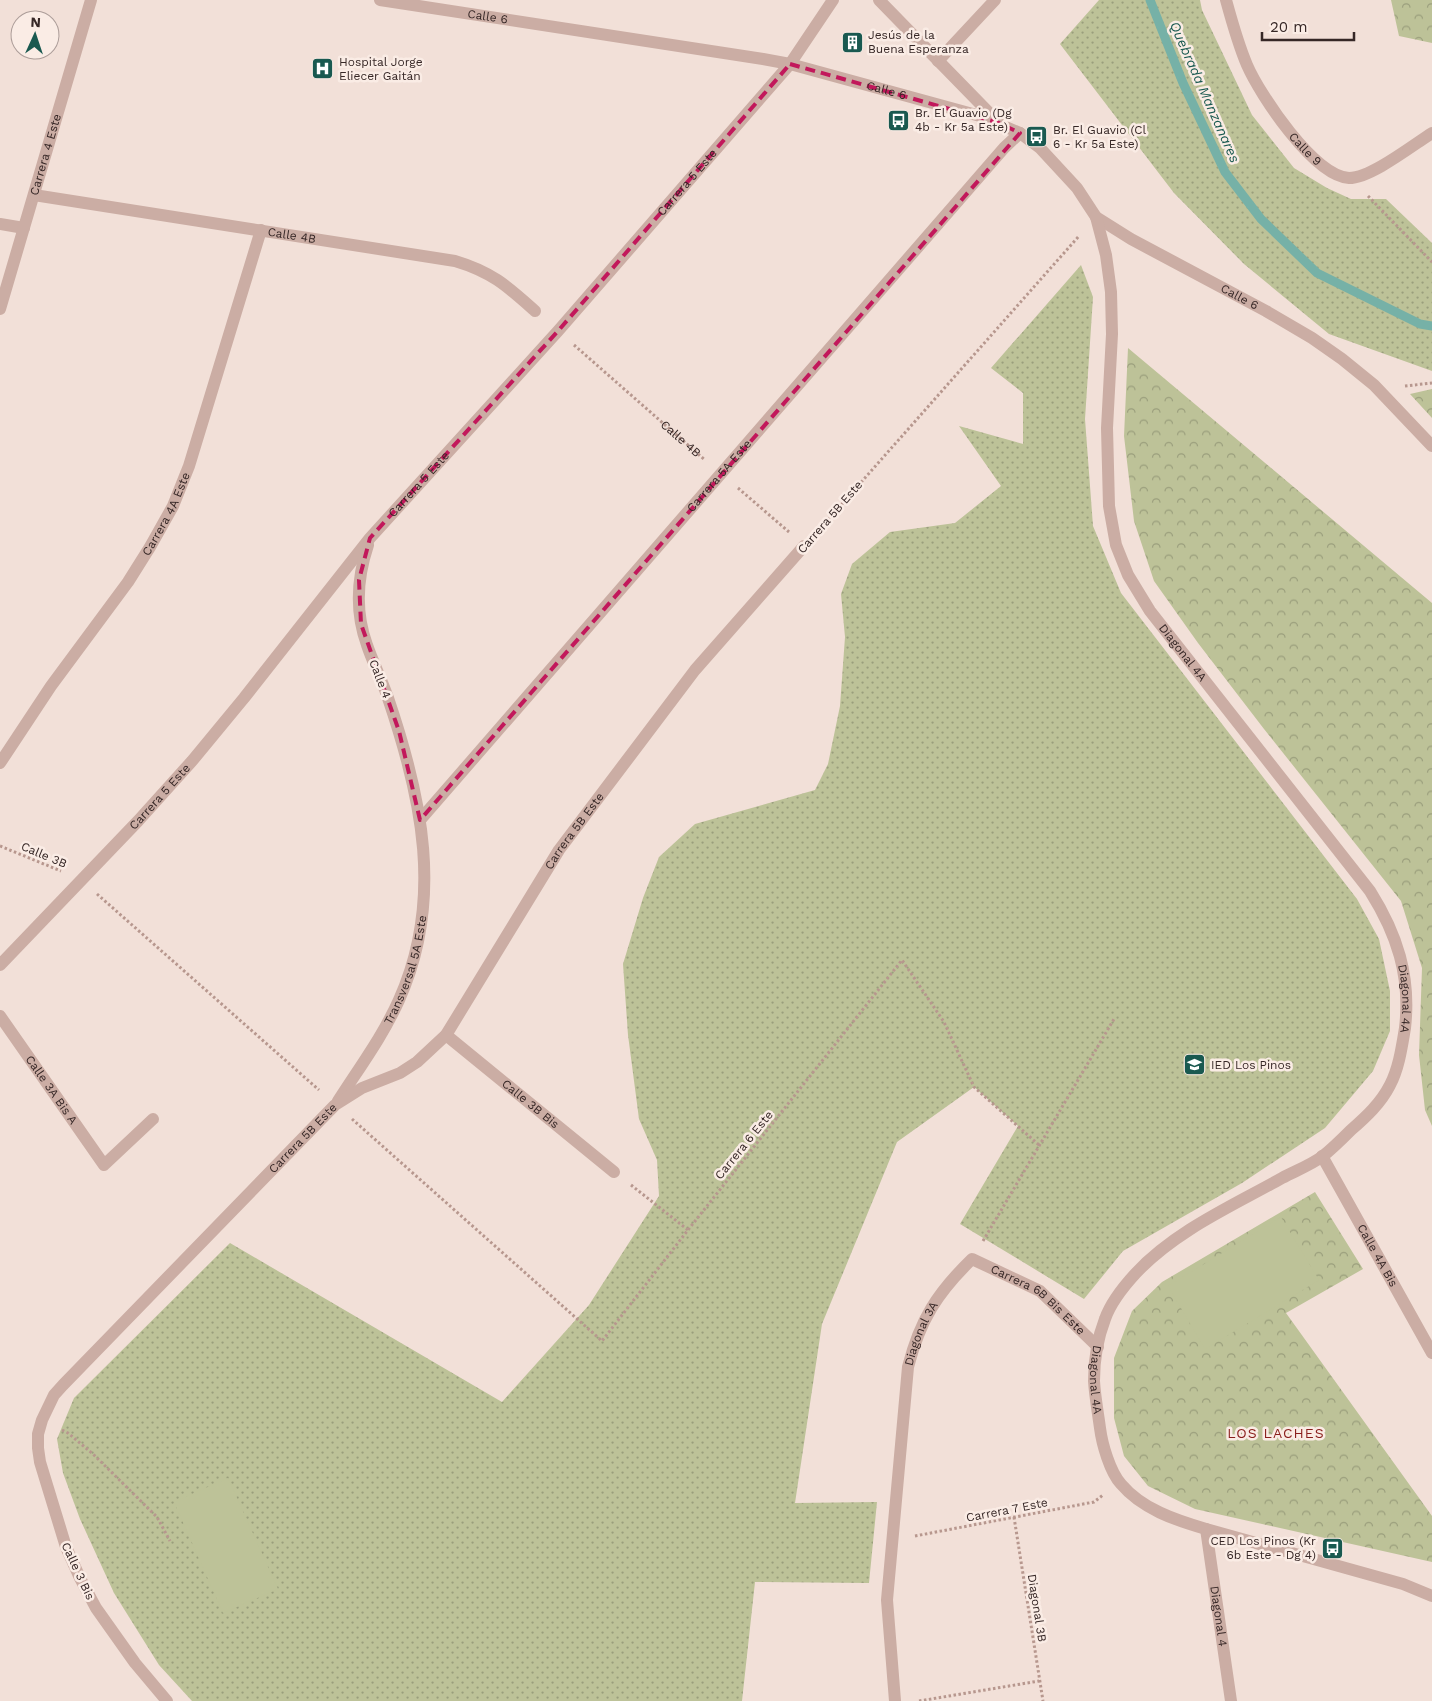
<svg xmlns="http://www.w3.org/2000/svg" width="1432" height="1701" font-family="'Work Sans',sans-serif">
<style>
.grass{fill:url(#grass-dots)}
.park{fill:url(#park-crowns)}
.pitch{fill:#bdc298}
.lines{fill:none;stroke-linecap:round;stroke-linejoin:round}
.stream{stroke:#76b1a7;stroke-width:9}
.path{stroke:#b7978e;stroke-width:3;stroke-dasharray:2.5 2.5;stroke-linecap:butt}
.service{stroke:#cbada4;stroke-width:12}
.minor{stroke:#cbada4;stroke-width:12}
.tertiary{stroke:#cbada4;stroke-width:12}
.marked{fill:none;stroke:#c2185b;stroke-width:4;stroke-dasharray:10 6;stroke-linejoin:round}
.labels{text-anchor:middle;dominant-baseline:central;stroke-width:5;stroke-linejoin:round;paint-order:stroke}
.street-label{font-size:12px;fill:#362726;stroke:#faece5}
.poi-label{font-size:12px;fill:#362726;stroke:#faece5;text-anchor:start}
.water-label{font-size:14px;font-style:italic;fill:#195950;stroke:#faece5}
.neighbourhood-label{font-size:14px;letter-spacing:1px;fill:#891e1b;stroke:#faece5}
</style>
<defs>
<pattern id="grass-dots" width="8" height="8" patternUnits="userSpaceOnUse" patternTransform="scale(1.25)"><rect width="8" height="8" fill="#bdc298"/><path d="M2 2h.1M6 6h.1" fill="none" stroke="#9a9e7c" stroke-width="1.8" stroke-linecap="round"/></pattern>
<pattern id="park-crowns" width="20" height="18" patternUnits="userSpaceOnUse" patternTransform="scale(1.25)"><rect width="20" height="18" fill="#bdc298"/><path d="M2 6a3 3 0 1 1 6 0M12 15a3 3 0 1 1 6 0" fill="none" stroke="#9a9e7c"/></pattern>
</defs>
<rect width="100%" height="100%" fill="#f2e0d8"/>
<path class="grass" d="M1099,0H1200L1202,10L1252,115L1294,168L1327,188L1351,199H1386L1432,243V371L1329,334L1244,264L1174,193L1060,44Z
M1081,265L1093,297L1085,419L1093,526L1121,593L1357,899L1379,939L1390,991V1031L1373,1071L1325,1128L1242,1183L1123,1251L1084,1299L960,1224L1018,1126L974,1087L897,1142L822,1324L795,1503L877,1502L869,1583L755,1582L742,1701H192L159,1665L114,1593L80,1519L63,1473L57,1439L74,1398L230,1243L502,1402L589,1305L659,1196L657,1160L639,1119L628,1035L623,964L643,898L659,857L695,824L815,790L828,764L840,706L845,637L841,594L852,564L890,532L955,523L1001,486L959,426L1023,444V393L991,368Z"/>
<path class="park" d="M1391,0H1432V43L1399,36Z
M1128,348L1432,603V1126L1425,1110L1419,1055L1422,968L1401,901L1264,729L1198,643L1154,581L1134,521L1124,436Z
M1432,389V418L1410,394Z
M1315,1192L1363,1269L1286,1313L1432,1516V1562L1195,1509L1148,1486L1124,1456L1114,1418V1358L1132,1311L1162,1282Z"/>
<path class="pitch" d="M1281,1217L1319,1280L1205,1349L1168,1286Z
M228,1478L278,1589L223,1613L174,1502Z"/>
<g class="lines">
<path class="stream" d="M1150,0L1183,83L1225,172L1261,219L1317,273L1420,324L1432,326"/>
<g class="path">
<path d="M1368,196L1432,262"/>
<path id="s1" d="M574,345L705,460"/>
<path d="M1405,386L1432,383"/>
<path d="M738,488L789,532"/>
<path d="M818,531L1079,236"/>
<path d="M0,846L61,871"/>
<path d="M97,894L319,1090"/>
<path d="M352,1119L602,1341L688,1230L902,960L944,1022L974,1087L1039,1145"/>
<path d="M631,1185L688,1230"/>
<path d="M983,1241L1114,1019"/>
<path d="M62,1430L68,1433L93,1454L157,1517L170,1541"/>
<path d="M1014,1517L1043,1701"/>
<path d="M915,1536L1094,1502L1103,1495"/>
<path d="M919,1701L1039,1681"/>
</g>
<path class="service" id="s2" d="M0,1016L104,1165L153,1119"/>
<g class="minor">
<path d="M879,0L999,123"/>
<path id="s3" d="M1226,0C1232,22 1238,44 1247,65C1260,95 1314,176 1349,178C1371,178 1413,145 1432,133"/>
<path d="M938,61L995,0"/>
<path id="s4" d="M34,195L455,261C492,272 507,286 535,311"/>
<path d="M0,224L24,228"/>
<path id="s5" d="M0,309L91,0"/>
<path id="s6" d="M0,763L51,686L128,582L150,547L173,506L189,466L261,230"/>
<path id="s7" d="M420,820L1004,148L1020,133"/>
<path id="s8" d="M0,965L138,821L192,761L244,698L370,538L558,331L790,64L833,0"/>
<path id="s9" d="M446,1035L614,1172"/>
<path id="s10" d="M338,1101C359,1068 383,1036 399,1000C444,900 422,798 388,698C382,680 373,663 367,645C355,612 357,578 368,545"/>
<path id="s11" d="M1322,1156L1432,1353"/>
<path id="s12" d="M1206,1529L1231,1701"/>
<path id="s13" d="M167,1701L135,1663L96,1608L80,1578L66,1547L40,1462L38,1448V1434L42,1420L54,1395L63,1385L335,1105L362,1088L400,1073L417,1062L446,1035L559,850L695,670L804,546"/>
<path id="s14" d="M895,1701L887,1600L908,1367C920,1320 937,1293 972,1259L1040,1291L1098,1347"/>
</g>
<g class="tertiary">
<path id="s15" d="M380,0L763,59L790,64L980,116L1020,133L1040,148L1077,188L1096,217L1131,239L1266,311L1312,338L1342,359L1374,385L1432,446"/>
<path id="s16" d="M1096,217L1106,255L1111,292L1112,334L1107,428L1109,506L1116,545L1128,575L1150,611L1370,891C1397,934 1411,976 1405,1028C1402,1046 1399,1068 1390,1085C1381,1103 1366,1117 1351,1130C1342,1139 1333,1148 1323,1156C1311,1165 1295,1171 1282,1178C1232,1206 1175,1231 1136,1273C1124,1286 1111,1302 1105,1319C1098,1337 1094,1361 1094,1381C1095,1397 1098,1413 1100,1428C1102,1444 1110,1472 1121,1484C1142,1509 1175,1520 1206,1529L1403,1584L1432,1596"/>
</g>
</g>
<path class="marked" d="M790,64L999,123L1020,133L420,820L399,731L361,624L359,580L370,538L558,331Z"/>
<defs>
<symbol id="building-square" viewBox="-11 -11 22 22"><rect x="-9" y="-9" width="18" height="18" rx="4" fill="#195950" stroke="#faece5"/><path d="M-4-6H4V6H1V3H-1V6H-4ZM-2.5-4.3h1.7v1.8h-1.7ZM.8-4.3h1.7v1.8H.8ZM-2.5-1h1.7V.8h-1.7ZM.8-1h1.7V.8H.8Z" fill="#fff"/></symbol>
<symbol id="hospital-square" viewBox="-11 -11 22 22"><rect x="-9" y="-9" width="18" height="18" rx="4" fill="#195950" stroke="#faece5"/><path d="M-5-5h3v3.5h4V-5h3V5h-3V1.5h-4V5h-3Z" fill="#fff"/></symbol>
<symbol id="bus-square" viewBox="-11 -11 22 22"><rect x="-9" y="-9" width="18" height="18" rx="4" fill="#195950" stroke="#faece5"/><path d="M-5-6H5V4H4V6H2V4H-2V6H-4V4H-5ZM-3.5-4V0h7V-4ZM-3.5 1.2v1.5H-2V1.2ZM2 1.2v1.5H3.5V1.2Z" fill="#fff"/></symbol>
<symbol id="school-square" viewBox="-11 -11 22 22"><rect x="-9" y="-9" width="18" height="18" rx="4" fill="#195950" stroke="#faece5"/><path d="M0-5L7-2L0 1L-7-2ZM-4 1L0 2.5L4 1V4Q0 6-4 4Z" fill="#fff"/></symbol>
</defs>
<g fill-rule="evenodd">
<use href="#building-square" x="840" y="30" width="25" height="25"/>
<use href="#hospital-square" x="310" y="56" width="25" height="25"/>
<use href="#bus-square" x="886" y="108" width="25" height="25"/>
<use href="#bus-square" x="1024" y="124" width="25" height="25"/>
<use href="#school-square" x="1182" y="1052" width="25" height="25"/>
<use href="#bus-square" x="1320" y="1536" width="25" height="25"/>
</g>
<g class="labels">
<g class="street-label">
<text stroke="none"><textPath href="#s15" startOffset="109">Calle 6</textPath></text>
<text stroke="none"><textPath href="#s15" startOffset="515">Calle 6</textPath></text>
<text stroke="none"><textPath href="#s3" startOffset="171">Calle 9</textPath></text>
<text stroke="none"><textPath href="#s5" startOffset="161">Carrera 4 Este</textPath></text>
<text stroke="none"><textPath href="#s8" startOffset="1042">Carrera 5 Este</textPath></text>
<text stroke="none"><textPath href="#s4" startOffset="261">Calle 4B</textPath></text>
<text stroke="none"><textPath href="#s15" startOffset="934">Calle 6</textPath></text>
<text stroke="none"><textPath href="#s1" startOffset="142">Calle 4B</textPath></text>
<text stroke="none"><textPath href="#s7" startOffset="456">Carrera 5A Este</textPath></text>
<text stroke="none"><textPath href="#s8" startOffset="638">Carrera 5 Este</textPath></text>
<text stroke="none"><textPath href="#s6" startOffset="300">Carrera 4A Este</textPath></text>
<text transform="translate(830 517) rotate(-49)">Carrera 5B Este</text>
<text stroke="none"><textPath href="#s16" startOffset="458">Diagonal 4A</textPath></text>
<text transform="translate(380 679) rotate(69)">Calle 4</text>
<text stroke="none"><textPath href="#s8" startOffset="232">Carrera 5 Este</textPath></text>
<text stroke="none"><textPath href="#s13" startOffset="1122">Carrera 5B Este</textPath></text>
<text transform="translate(44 855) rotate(23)">Calle 3B</text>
<text stroke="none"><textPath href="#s10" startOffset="149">Transversal 5A Este</textPath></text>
<text stroke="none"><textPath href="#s16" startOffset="876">Diagonal 4A</textPath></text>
<text stroke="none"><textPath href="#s2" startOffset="90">Calle 3A Bis A</textPath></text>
<text stroke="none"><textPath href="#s9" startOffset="109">Calle 3B Bis</textPath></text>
<text stroke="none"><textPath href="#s13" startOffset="702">Carrera 5B Este</textPath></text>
<text transform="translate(744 1145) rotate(-51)">Carrera 6 Este</text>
<text stroke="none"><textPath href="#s11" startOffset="114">Calle 4A Bis</textPath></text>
<text stroke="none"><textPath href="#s14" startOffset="541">Carrera 6B Bis Este</textPath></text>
<text stroke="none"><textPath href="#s14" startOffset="371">Diagonal 3A</textPath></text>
<text stroke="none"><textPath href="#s16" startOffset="1402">Diagonal 4A</textPath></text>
<text transform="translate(1007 1510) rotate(-11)">Carrera 7 Este</text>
<text transform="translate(78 1571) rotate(65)">Calle 3 Bis</text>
<text transform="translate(1037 1608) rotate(81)">Diagonal 3B</text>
<text stroke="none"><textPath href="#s12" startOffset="88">Diagonal 4</textPath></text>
</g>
<g class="poi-label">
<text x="868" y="35">Jesús de la<tspan x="868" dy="14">Buena Esperanza</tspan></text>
<text x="339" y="62">Hospital Jorge<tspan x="339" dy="14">Eliecer Gaitán</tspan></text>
<text x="915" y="113">Br. El Guavio (Dg<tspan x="915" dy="14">4b - Kr 5a Este)</tspan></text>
<text x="1053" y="130">Br. El Guavio (Cl<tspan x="1053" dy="14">6 - Kr 5a Este)</tspan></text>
<text x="1211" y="1065">IED Los Pinos</text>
<text x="1316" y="1541" text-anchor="end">CED Los Pinos (Kr<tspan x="1316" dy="14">6b Este - Dg 4)</tspan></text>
</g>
<g class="water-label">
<text transform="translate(1205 92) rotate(66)">Quebrada Manzanares</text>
</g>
<g class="neighbourhood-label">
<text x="1276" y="1433">LOS LACHES</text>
</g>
</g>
<g transform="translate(35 35) rotate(3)"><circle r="24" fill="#faece5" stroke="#ac9d99"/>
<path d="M0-4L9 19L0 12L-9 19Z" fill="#195950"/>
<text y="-8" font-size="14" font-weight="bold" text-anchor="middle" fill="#362726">N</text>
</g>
<path d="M1262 32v8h92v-8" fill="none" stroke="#362726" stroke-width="2.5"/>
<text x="1270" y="32" font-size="15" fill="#362726" stroke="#faece5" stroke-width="4" paint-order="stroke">20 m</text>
</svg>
